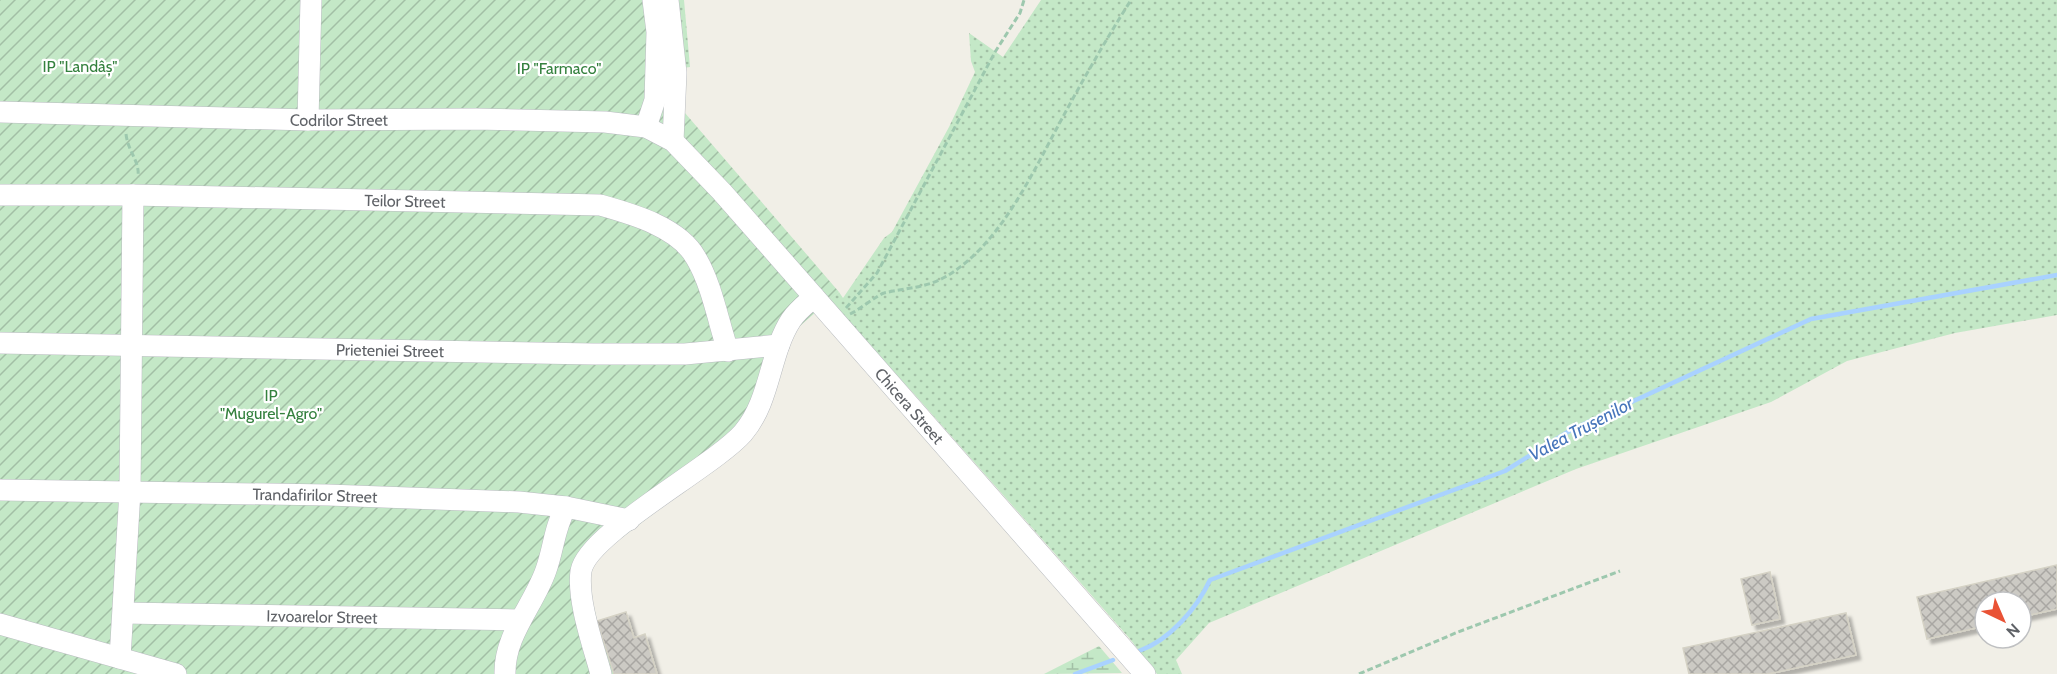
<svg xmlns="http://www.w3.org/2000/svg" width="2057" height="674" font-family="Cabin,sans-serif">
<style>
.grass{fill:url(#grass-dots)}
.wetland{fill:url(#wetland-marsh)}
.garden{fill:url(#garden-furrows)}
.lines{fill:none;stroke-linecap:round;stroke-linejoin:round}
.stream{stroke:#a9d2ff;stroke-width:4.5}
.building{fill:url(#building-cross-hatch);stroke:#d5d2c5;stroke-width:1.5;filter:url(#shadow)}
.minor-casing{stroke:#b9bcc0;stroke-width:22}
.path{stroke:#9dc8ae;stroke-width:3;stroke-dasharray:6 3;stroke-linecap:butt}
.minor{stroke:#fff;stroke-width:21}
.labels{text-anchor:middle;dominant-baseline:central;stroke-width:4.5;stroke-linejoin:round;paint-order:stroke}
.park-label{font-size:16px;fill:#34813e;stroke:#fff}
.street-label{font-size:16px;fill:#5f6267;stroke:#fff}
.water-label{font-size:18px;font-style:italic;fill:#4776bb;stroke:#fff}
</style>
<defs>
<pattern id="grass-dots" width="8" height="8" patternUnits="userSpaceOnUse" patternTransform="scale(1.5)"><rect width="8" height="8" fill="#c4e8c7"/><path d="M2 2h.1M6 6h.1" fill="none" stroke="#a2bfa5" stroke-width="1.8" stroke-linecap="round"/></pattern>
<pattern id="wetland-marsh" width="20" height="14" patternUnits="userSpaceOnUse" patternTransform="scale(1.5)"><rect width="20" height="14" fill="#c4e8c7"/><path d="M1 5h8M5 5V1M11 12h8M15 12V8" fill="none" stroke="#a2bfa5"/></pattern>
<pattern id="garden-furrows" width="10" height="10" patternUnits="userSpaceOnUse" patternTransform="scale(1.5)"><rect width="10" height="10" fill="#c4e8c7"/><path d="M-1 1l2-2M0 10L10 0M9 11l2-2" fill="none" stroke="#a2bfa5"/></pattern>
<pattern id="building-cross-hatch" width="8" height="8" patternUnits="userSpaceOnUse" patternTransform="scale(1.5)"><rect width="8" height="8" fill="#cccac4"/><path d="M0 0l8 8M0 8l8-8" fill="none" stroke="#a9a7a3"/></pattern>
<filter id="shadow"><feDropShadow dx="4.5" dy="4.5" stdDeviation="1.5" flood-color="#0004"/></filter>
</defs>
<rect width="100%" height="100%" fill="#f1efe7"/>
<path class="grass" d="M678,0H684L690,67L683,68Z
M1041,0H2057V315L1955,333L1847,361L1771,402L1576,469L1209,623L1176,660L1182,674H1157L1130,639L915,395L828,301L839,292L843,298L884,238L892,232L949,127L975,72L971,61L969,33L1003,57Z"/>
<path class="wetland" d="M1099,646L1122,673L1044,674Z"/>
<path class="garden" d="M0,0H678L685,113L839,292L793,332L740,447L598,556L588,580L597,621L614,674H0Z"/>
<g class="lines">
<path class="stream" d="M1139,651C1170,640 1197,608 1210,580L1505,471L1571,430L1811,319L2057,275
M1075,674L1113,660"/>
</g>
<path class="building" d="M2057,565V609L2021,617V602H1985V626L1927,639L1917,597Z
M1770,572L1780,619L1752,625L1741,579Z
M626,612L634,638L645,634L657,674H614L597,621Z
M1846,613L1856,655L1768,674H1689L1683,648Z"/>
<g class="lines">
<defs>
<g id="minor">
<path d="M668,0L676,73L673,141"/>
<path id="s1" d="M0,112L308,120L476,119L605,122L646,127L673,141L722,192L1145,674"/>
<path d="M308,120L311,0"/>
<path d="M646,127L655,100L657,32L653,0"/>
<path id="s2" d="M0,195H133L600,205C632,214 679,227 696,258C712,285 718,321 728,351"/>
<path id="s3" d="M0,343L593,354H685L779,345"/>
<path id="s4" d="M0,490L328,495L519,502L566,507L629,520"/>
<path id="s5" d="M124,613L519,620"/>
<path d="M0,624L176,674"/>
<path d="M120,658L130,491L133,195"/>
<path d="M505,674C504,635 534,605 546,570C554,548 554,528 566,507"/>
<path d="M601,674C593,645 577,600 581,571C587,534 713,467 743,433C771,400 769,354 791,320C797,311 806,304 814,297"/>
</g>
</defs>
<use href="#minor" class="minor-casing"/>
<path class="path" d="M126,134C128,152 140,161 138,177
M846,308L877,273L995,52L1020,13L1024,0
M850,314C859,310 879,294 884,293C905,288 926,288 945,277C998,247 1030,178 1058,126C1081,83 1105,41 1131,0
M1359,674L1458,632L1620,571"/>
<use href="#minor" class="minor"/>
</g>
<g class="labels">
<g class="park-label">
<text x="80" y="66">IP "Landâș"</text>
<text x="559" y="68">IP "Farmaco"</text>
<text x="271" y="395">IP<tspan x="271" dy="18">"Mugurel-Agro"</tspan></text>
</g>
<g class="street-label">
<text stroke="none"><textPath href="#s1" startOffset="339">Codrilor Street</textPath></text>
<text stroke="none"><textPath href="#s2" startOffset="405">Teilor Street</textPath></text>
<text stroke="none"><textPath href="#s3" startOffset="390">Prieteniei Street</textPath></text>
<text stroke="none"><textPath href="#s1" startOffset="1032">Chicera Street</textPath></text>
<text stroke="none"><textPath href="#s4" startOffset="315">Trandafirilor Street</textPath></text>
<text stroke="none"><textPath href="#s5" startOffset="198">Izvoarelor Street</textPath></text>
</g>
<g class="water-label">
<text transform="translate(1581 429) rotate(-28)">Valea Trușenilor</text>
</g>
</g>
<g transform="translate(2003 620) rotate(136)"><circle r="28" fill="#ffffff" stroke="#bfc0c2" stroke-width="1.5"/>
<path d="M0-4.5L10 22L0 15L-10 22Z" fill="#e95235"/>
<text y="-9" font-size="16" font-weight="bold" text-anchor="middle" fill="#5f6267">N</text>
</g>
</svg>
